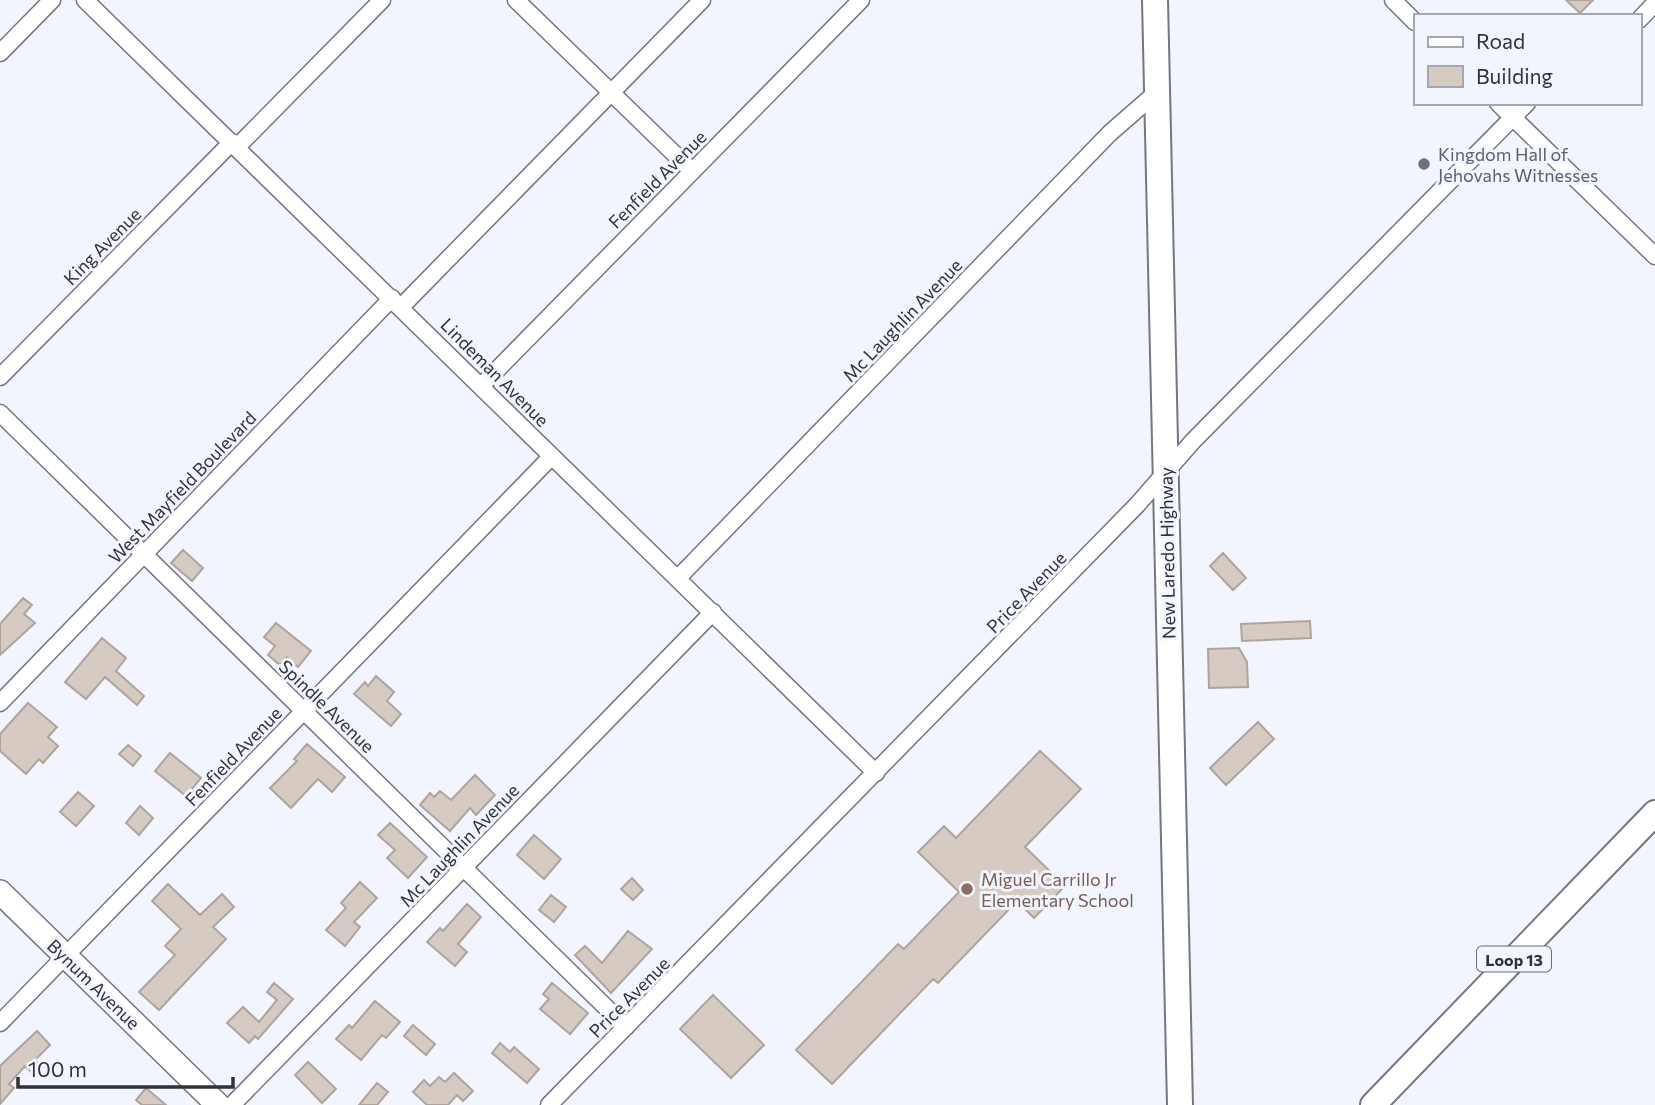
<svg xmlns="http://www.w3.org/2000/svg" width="1655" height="1105" font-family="Commissioner,sans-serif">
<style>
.building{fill:#d6cbc3;stroke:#afa49d;stroke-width:2}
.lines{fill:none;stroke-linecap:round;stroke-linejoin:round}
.street-casing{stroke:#747782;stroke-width:19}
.secondary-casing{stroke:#747782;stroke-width:26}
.primary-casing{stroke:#747782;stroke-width:28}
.street{stroke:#fff;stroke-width:16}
.secondary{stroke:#fff;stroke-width:23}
.primary{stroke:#fff;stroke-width:24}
.worship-dot{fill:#6b7280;stroke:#f2f5fe;stroke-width:2.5}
.education-dot{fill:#8d6e63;stroke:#f2f5fe;stroke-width:2.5}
.labels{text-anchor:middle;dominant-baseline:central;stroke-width:6;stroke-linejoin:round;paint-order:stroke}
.shield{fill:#f2f5fe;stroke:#6b6c73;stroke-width:2}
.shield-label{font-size:16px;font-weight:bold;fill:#313237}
.worship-label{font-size:18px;fill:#5b616d;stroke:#f2f5fe;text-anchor:start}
.street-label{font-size:18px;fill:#313237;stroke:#f2f5fe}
.education-label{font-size:18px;fill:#785e54;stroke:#f2f5fe;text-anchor:start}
</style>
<rect width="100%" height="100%" fill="#f2f5fe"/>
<path class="building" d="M1566,0H1593L1580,13Z
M183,550L203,568L192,581L171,563Z
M1223,553L1246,578L1233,590L1210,566Z
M23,598L32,605L24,614L35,623L0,655V624Z
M1310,621L1311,638L1242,641L1241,624Z
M276,623L311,651L298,667L287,657L280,665L268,655L275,646L264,637Z
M102,638L126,658L116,671L144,696L137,705L105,677L86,699L65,682Z
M1239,648L1247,662L1248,687L1209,688L1208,649Z
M376,676L394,692L387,701L401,714L391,726L354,694L365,682L368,686Z
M28,703L57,727L48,737L58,746L43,763L39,759L26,774L0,751V734Z
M1258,722L1274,739L1226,785L1210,768Z
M307,744L345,777L332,792L318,779L291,808L270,788L297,761L294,759Z
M128,745L141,756L133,766L119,754Z
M1040,751L1081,789L1025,847L1065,886L1034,918L1017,901L938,983L933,979L832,1084L796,1050L898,944L904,949L959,892L918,852L944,826L956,838Z
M170,753L201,778L186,796L155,771Z
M475,775L495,795L476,815L470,808L450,831L420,805L430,793L434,797L440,791L451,800Z
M78,792L94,806L76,826L60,812Z
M140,806L153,818L139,835L126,823Z
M390,823L427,857L408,878L387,858L395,850L378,835Z
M534,835L561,859L544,879L517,855Z
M632,878L643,890L633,900L621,889Z
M360,882L377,898L354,922L360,927L345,946L326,930L346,908L341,903Z
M168,884L200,915L222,894L234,907L213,927L226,939L159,1010L139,992L175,955L165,946L181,929L152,901Z
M551,895L566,907L554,922L539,910Z
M467,904L481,917L458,944L467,952L455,966L427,942L440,928L443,931Z
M628,931L652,949L611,993L575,955L585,946L602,963Z
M274,983L293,999L258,1039L255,1036L249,1043L227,1023L243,1007L259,1022L277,1000L267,992Z
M552,983L588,1013L570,1034L540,1009L549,999L543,994Z
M713,995L764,1045L731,1078L680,1029Z
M375,1001L400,1022L386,1038L382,1035L361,1060L336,1039L349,1025L352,1028Z
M413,1025L435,1044L426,1055L404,1036Z
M37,1031L50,1045L35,1060L40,1065L32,1073L25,1066L9,1084L14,1088L0,1104V1066Z
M500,1043L510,1052L514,1047L539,1069L527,1083L492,1053Z
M308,1062L336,1089L322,1103L295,1075Z
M454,1073L473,1091L463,1101L457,1095L448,1105H427L413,1092L424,1080L430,1086L439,1077L445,1082Z
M377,1083L388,1092L377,1105H359Z
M146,1088L166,1105H142L136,1100Z"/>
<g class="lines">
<defs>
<path id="street" d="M85,0L876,773
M516,0L692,171
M1393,0L1415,22
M1639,20L1655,3
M0,53L52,0
M1498,103L1655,256
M237,147L382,0
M401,307L702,0
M0,377L232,142
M481,386L861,0
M0,413L626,1027
M678,578L1110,133L1157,92
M0,703L392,298
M0,1023L552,456
M232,1105L713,612
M549,1105L1137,505L1193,441L1527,103"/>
<path id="secondary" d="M0,892L218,1105"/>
<path id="primary" d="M1155,0L1180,1105
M1373,1105L1655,813"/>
</defs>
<use href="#street" class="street-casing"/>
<use href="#secondary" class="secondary-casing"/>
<use href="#primary" class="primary-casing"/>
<use href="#street" class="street"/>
<use href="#secondary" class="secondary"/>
<use href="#primary" class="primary"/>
</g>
<circle class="worship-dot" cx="1424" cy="164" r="7"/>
<circle class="education-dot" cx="967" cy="889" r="7"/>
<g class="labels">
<rect class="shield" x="1477" y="946.5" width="74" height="25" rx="5"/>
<g class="shield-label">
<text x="1514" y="959">Loop 13</text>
</g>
<g class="worship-label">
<text x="1438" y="154">Kingdom Hall of<tspan x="1438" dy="21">Jehovahs Witnesses</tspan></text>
</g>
<g class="street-label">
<text transform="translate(657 179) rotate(-45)">Fenfield Avenue</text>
<text transform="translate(102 246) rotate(-45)">King Avenue</text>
<text transform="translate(902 320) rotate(-46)">Mc Laughlin Avenue</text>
<text transform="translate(495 372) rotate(45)">Lindeman Avenue</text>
<text transform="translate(182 487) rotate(-46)">West Mayfield Boulevard</text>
<text transform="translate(1167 553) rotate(-91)">New Laredo Highway</text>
<text transform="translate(1026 592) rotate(-46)">Price Avenue</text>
<text transform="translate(327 706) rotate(44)">Spindle Avenue</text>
<text transform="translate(233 756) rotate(-46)">Fenfield Avenue</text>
<text transform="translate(459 845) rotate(-46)">Mc Laughlin Avenue</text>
<text transform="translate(94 984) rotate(44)">Bynum Avenue</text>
<text transform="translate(629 997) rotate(-45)">Price Avenue</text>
</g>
<g class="education-label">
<text x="981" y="879">Miguel Carrillo Jr<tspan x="981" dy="21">Elementary School</tspan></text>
</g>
</g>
<rect x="1414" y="14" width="228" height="91" fill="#f2f5fe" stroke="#a5a7ae" stroke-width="2"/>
<rect x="1428" y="37" width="35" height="10" fill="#ffffff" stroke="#a5a7ae" stroke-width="2"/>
<text x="1476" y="49" font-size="21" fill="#313237">Road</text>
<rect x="1428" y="66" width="35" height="21" fill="#d6cbc3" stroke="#a5a7ae" stroke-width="2"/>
<text x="1476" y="84" font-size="21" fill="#313237">Building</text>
<path d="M18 1077v10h215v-10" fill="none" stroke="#313237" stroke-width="3.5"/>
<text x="28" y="1077" font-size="21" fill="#313237" stroke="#f2f5fe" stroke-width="5" paint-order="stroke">100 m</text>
</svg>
